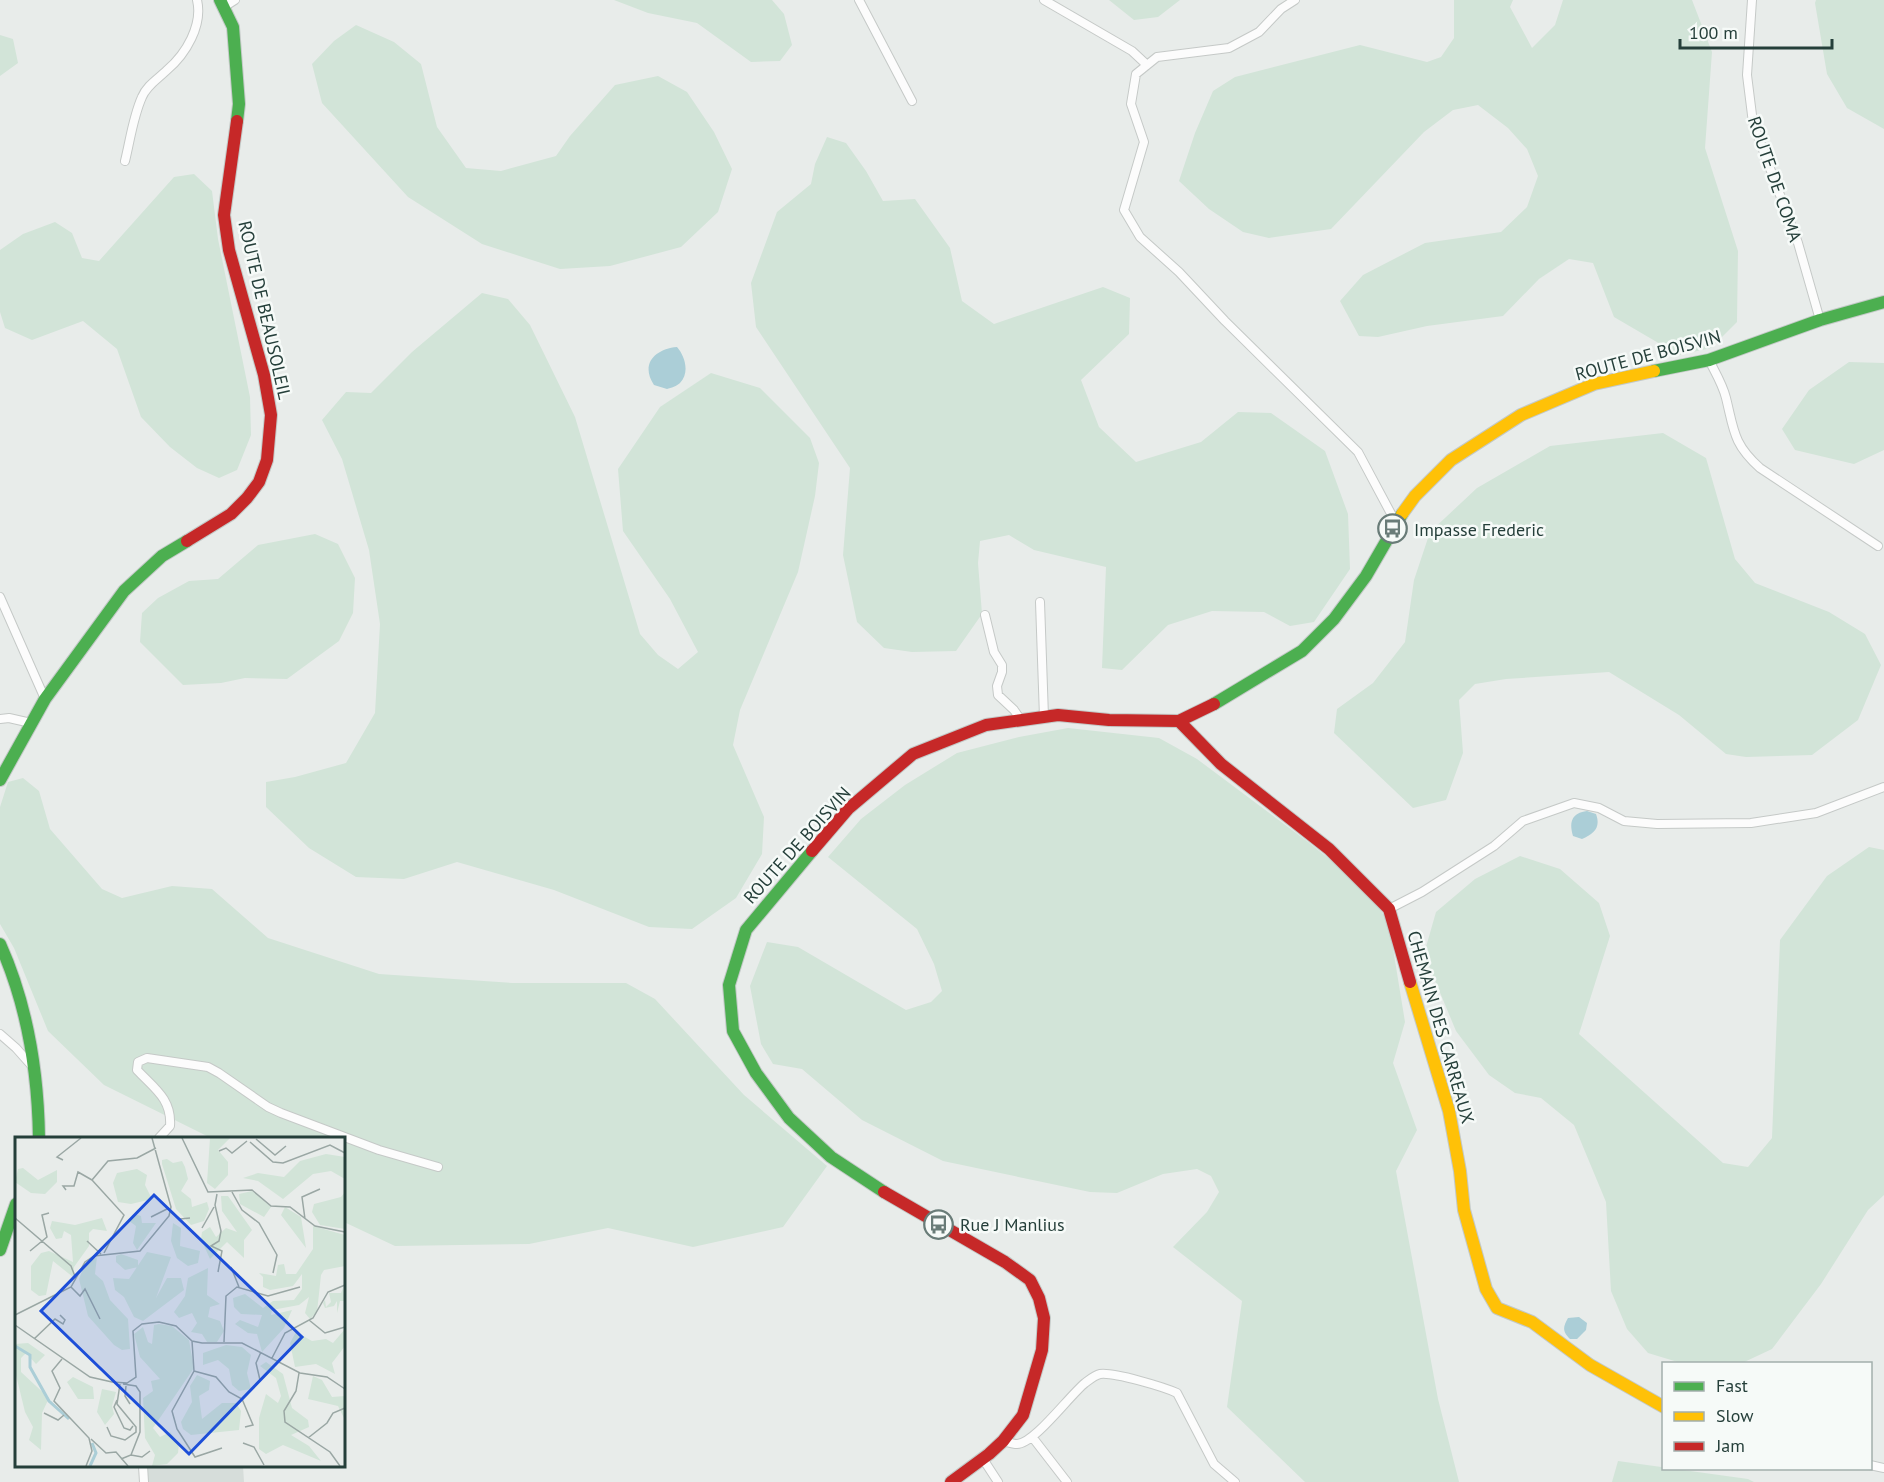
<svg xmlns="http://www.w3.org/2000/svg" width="1884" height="1482" font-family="'PT Sans',sans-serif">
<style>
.built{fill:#d6ddda}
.green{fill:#d2e4d8}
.water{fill:#abced7}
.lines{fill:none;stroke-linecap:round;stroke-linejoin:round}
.street-casing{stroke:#c5c9c7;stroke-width:10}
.fast-casing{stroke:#c3c9c7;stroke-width:14}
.slow-casing{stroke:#c3c9c7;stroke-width:14}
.jam-casing{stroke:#c3c9c7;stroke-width:14}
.street{stroke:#fcfcfc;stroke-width:8}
.fast{stroke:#4caf50;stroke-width:12}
.slow{stroke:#ffc107;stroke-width:12}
.jam{stroke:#c62828;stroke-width:12}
.labels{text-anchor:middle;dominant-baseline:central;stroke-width:5;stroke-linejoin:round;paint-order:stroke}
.street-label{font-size:18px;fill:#253f3a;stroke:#f6faf8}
.poi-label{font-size:18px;fill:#253f3a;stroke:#f6faf8;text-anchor:start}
.inset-river{fill:none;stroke:#abced7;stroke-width:3}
.inset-road{fill:none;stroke:#9aa7a4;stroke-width:1.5}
.view{fill:#1d4ed8;fill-opacity:0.15;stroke:#1d4ed8;stroke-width:3}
.inset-edge{fill:none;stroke:#253f3a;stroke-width:3}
</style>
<rect width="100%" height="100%" fill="#e8ecea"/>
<path class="built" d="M148,1466H243L244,1482H148Z"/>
<path class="green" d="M614,0H772L784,14L792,45L780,61L751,62L697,23L648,13Z
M1109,0H1180L1158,17L1134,20Z
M1454,0H1513L1510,7L1532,48L1555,25L1563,0H1692L1712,52L1705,148L1738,251L1737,322L1711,348L1679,355L1614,317L1593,263L1569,259L1539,279L1503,316L1427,326L1378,337L1359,336L1340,301L1363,275L1425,243L1501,232L1527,207L1538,176L1527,149L1508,128L1478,105L1453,110L1424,132L1331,229L1269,238L1243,232L1209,209L1179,181L1195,133L1213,91L1235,77L1360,45L1427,62L1441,57L1454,38Z
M1816,0H1884V129L1847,108L1827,74L1815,3Z
M356,25L394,42L421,64L437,127L466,168L501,171L556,156L570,136L615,85L658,76L687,92L714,132L732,169L718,212L681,247L610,266L560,269L482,244L408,197L322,103L312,64L334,41Z
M0,35L13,39L18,63L0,76Z
M827,137L846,143L866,171L883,201L915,199L950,248L962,301L994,324L1103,287L1130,298L1129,334L1081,380L1099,427L1136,462L1201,442L1238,412L1271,413L1325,451L1348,514L1350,569L1314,622L1290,626L1264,612L1212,611L1168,625L1122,670L1102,668L1106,567L1034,550L1009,535L980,541L978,563L982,614L956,651L912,652L884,648L857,622L843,555L850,468L756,327L751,283L777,212L811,184L815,164Z
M194,174L212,191L218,239L250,397L251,435L237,470L219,478L197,468L170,447L141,417L117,349L83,321L32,340L5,328L0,312V250L23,234L55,222L72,233L82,258L99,261L174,177Z
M482,293L508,299L530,325L575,417L640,634L658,655L678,669L698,652L670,599L623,531L618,469L660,407L711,373L760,388L810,438L819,463L815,496L798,572L740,710L733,745L764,817L762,854L736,898L692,929L649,927L554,890L457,862L404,879L356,877L309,848L266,807V782L295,777L346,763L375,713L380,624L369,550L342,459L322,420L346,392L371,393L412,352Z
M1849,362L1884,363V450L1854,464L1795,450L1782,429L1809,390Z
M1663,433L1706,458L1735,559L1755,583L1829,612L1865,634L1881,665L1858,720L1812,755L1746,757L1726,754L1679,715L1609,672L1506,679L1475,684L1459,700L1463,753L1446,800L1413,808L1334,733L1337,709L1373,683L1405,642L1414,580L1430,532L1477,488L1550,446Z
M315,534L338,544L355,578L353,613L339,641L287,679L245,678L221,683L183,685L140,642L142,613L158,598L189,581L218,579L258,545Z
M1068,728L1159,738L1197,759L1308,842L1369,891L1389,924L1405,1022L1393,1063L1417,1130L1396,1171L1438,1399L1459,1482H1305L1227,1407L1242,1301L1173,1247L1207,1212L1219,1192L1211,1176L1197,1169L1163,1174L1117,1193L1090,1192L943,1161L862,1120L802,1069L773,1064L761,1044L750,986L767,942L798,947L906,1010L931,1002L942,991L934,964L917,929L828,857L861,819L905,785L957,753L1019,737Z
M23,778L39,791L50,829L102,889L122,898L172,886L212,889L268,938L379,974L512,983H626L655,999L744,1095L827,1166L783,1227L693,1247L608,1228L529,1244L395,1246L344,1222V1138H211L104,1085L48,1031L14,948L0,924V807L8,782Z
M1869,847L1884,850V1195L1868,1210L1821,1284L1772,1349L1740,1364L1681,1363L1648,1353L1627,1329L1611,1291L1606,1202L1574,1125L1541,1098L1515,1093L1489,1075L1456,1031L1424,954L1436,912L1475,879L1520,856L1560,869L1599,903L1610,936L1579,1034L1723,1163L1748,1167L1772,1138L1780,940L1827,876Z
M1618,1461L1748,1479L1754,1482H1612Z"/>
<path class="water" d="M677,347C685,356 690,373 680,383C677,386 671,388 667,389L654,385C640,364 655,349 677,347Z
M1587,811L1596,814C1601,828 1594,833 1582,839L1573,836C1569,823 1571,813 1587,811Z
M1579,1317L1587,1323L1586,1330L1577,1339H1570C1562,1331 1563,1327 1568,1318Z"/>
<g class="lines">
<defs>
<path id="street" d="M859,0L912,101
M1044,0L1132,51L1147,65
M1295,0L1281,9L1259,32L1229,48L1157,57L1136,74L1131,104L1144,142L1124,210L1140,237L1179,272L1225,321L1358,452L1396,523
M1752,0L1747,75L1753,123L1798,243L1820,320
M224,7L235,0
M125,161C130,141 133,117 142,97C147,85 158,79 167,70C186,54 203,25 197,0
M1709,360C1715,372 1723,385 1726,398C1734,430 1733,444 1760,468L1878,546
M0,597L45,699
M1040,602L1044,717
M985,615L994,652L1002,665V672L997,686L998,695L1014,710L1021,720
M0,719L9,718L31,723
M1389,909L1422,892L1494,846L1523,821L1574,803L1599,808L1624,821L1657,824L1751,823L1816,813L1884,787
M0,1034L16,1048L32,1066
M159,1138L170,1126C172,1099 154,1088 137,1070L138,1062L147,1058L208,1067L219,1073L268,1107L281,1113L379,1150L438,1167
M1033,1438L1067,1482
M1003,1441C1007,1442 1013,1444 1017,1444C1034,1444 1069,1396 1085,1383C1089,1380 1095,1375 1100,1374C1114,1372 1164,1387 1177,1393L1214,1464L1235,1482
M983,1459L998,1482
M1870,1465L1884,1468
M143,1466L144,1482"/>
<path id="fast" d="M220,0L233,27L239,104L237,121
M1654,371L1709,360L1820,320L1884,302
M1214,704L1302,651L1334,619L1366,576L1402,514
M0,780L45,699L124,591L162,556L187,541
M812,851L746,930L729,985L733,1031L756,1073L789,1118L831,1157L884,1192
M0,944C27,1004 38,1073 39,1138
M0,1250L16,1204"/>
<path id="slow" d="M1402,514L1415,496L1451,460L1521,415L1594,384L1654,371
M1410,982L1449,1111L1460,1171L1464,1210L1486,1289L1497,1308L1532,1322L1590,1365L1664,1407"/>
<path id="jam" d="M187,541L231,514L247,498L259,482L267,460L271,415L264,375L229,250L224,215L237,121
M1179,721L1221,764L1329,849L1389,909L1410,982
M812,851L848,809L913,754L986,725L1058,715L1109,720L1179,721L1214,704
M884,1192L1005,1262L1030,1280L1039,1298L1044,1318L1042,1350L1023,1415L1003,1441L989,1454L951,1482"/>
</defs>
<use href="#street" class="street-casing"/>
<use href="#fast" class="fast-casing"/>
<use href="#slow" class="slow-casing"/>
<use href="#jam" class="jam-casing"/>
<use href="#street" class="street"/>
<use href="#fast" class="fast"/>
<use href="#slow" class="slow"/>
<use href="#jam" class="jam"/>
</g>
<defs>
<symbol id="bus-ring" viewBox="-11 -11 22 22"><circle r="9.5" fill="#f6faf8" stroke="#697c78" stroke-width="1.5"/><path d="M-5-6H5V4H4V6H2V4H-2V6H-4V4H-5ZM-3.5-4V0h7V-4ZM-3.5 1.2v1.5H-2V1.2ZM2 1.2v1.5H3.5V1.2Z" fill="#697c78"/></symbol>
</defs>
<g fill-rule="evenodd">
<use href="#bus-ring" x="1376" y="512" width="33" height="33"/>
<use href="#bus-ring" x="922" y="1208" width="33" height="33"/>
</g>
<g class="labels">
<g class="street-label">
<text transform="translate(1775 179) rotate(71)">ROUTE DE COMA</text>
<text transform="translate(265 310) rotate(77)">ROUTE DE BEAUSOLEIL</text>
<text transform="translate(1648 355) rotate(-15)">ROUTE DE BOISVIN</text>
<text transform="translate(797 845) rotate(-48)">ROUTE DE BOISVIN</text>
<text transform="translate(1441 1027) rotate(74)">CHEMAIN DES CARREAUX</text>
</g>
<g class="poi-label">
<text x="1414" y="529">Impasse Frederic</text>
<text x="960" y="1224">Rue J Manlius</text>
</g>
</g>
<g transform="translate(15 1137)">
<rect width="330" height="330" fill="#e8ecea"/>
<path d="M195,1H215L203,13L213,25V38L200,52L192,46ZM311,17L330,20V42L316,34L298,37L268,62L243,44L228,41L243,36L269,40L285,24ZM152,22L158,26L167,24L170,30L173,42L166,54L176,62L177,70L192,65L194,72L189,84L176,88L161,72L147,27V23ZM8,31L23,43L42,33V45L30,57L16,56L0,45L3,32ZM122,32L132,38L130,48L137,62L116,67L103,65L98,46L102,36ZM237,54L256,70L249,80L225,67L224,57ZM330,55V92L305,88L297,75L299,67L326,60ZM206,59H213L237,93L229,103V121L212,105L195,122L186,102L187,95L195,90L201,100L211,91L222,95L207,74ZM270,70L286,80L291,111L266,78ZM119,77L126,79L127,86H141L122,113L118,106L121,89L114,84ZM87,81L92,94L78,92L74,96V109L59,130L58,140L38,124L31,158L24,159L16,153V129L26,116L34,114L58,125L56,98L49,94L47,101L41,102L35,91L37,84L60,88ZM158,86L166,91L165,109L185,114L183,126L173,129L162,121L156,104ZM298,89L330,98V129L309,133L306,138L302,175L295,182L290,176L294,160L284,168L257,173L256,178L277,173L269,191L247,215L242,197L233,196L220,187L225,183L243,190L247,178L226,177L219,170L218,161L230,157L248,171L258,164L279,163L287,152V137L278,149L255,153L248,150V140L244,136L261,139L263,128L269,127L271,137H281L298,112ZM132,115L156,120L141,161L152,141H166L169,153L128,184L119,180L109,160L100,153L98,141L114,142ZM106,117L123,123V130L110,133L101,125V119ZM82,120L80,137L88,144L95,163L113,182L115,212L107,213L99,208L73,179L64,142L70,127ZM193,131L192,158L205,167L195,170L193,180L205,184L209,194L202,205H192L187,197L176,195L182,186L177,176L164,181L159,175L170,159L173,141ZM328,151L330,164H325L322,176V164L319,169L310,171L308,166L310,163L311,170L316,165L314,156H326ZM144,187L157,189L174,203L179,231L138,291L145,300L155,295L164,306L163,316L152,327L137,329L140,318L130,301L128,261L138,254L136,244L145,242L125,220L119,197L128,190L133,205L137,207L139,188ZM330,192V209L317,226L320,237L301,227L280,230L275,206L281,195L297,204L311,202L318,206ZM13,206L30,218L21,227L11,216L6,221V235L34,261L27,276L26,313L14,303L18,290L10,275L0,234V207ZM211,208L227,210L236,218L232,236L236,252L224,254L217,248L214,232L203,223L188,228V216ZM251,225L268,237L277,271L293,283L294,290L276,298L294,309L306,324L268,308L251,317L244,312V281L251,257L263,266L266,259L261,241L245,229ZM182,238L195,244L194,253L184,259L187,282L207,266H221L226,274L224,293L176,298L168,292L166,285L177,265L175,249ZM298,239L307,243L317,260L330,259V283L323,269L293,262ZM58,240L78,250L79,262H63L52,245ZM87,252L101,255L97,269L99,277L90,288L82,275Z" fill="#d2e4d8"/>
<path class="inset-river" d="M0,209L15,218V230L34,264L54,282M75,329L81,316L77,306"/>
<path class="inset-road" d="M167,1L193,55L237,53L256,69L275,70L300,89L330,95M241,2L260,18L271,9M235,5L258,25L268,26L315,8L330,16M204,14L211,11L217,16L232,4M48,23L42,20L66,1M51,53L48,49H59L63,35L77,43M217,55L227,73L244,86L262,118L258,136M202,57L200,68L206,94L204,104L196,109L207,114L203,135M156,75L165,82L175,81M136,80L154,71M0,81L56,129L61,142M290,82L287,60L305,52M187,91L199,70M72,104L86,117M15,114L32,100L27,78L34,76M89,116L109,78L77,43L93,24L122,21L141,11M216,130L224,150M56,150L65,159L70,152L85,182M0,178L56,150L70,125L79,119L125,114L154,79L156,70L137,1M294,183L310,196L330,190M0,188L75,240L97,245L112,246L121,240L118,194L127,187L144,185L161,189L177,204L187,206H227L285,236L312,240L330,252M19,202L40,182L48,187L50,183L45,178M177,204L179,234L157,274L162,292L180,320L207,311M209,205L211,159L222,150L253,159L285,150M257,221L270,196L298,181L313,155L330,148M47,222L37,234L45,251L39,264L74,301L77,314L71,329M179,234L201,240L214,255L227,262L238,288L230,290M284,236L281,254L269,274L270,285L315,315L325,329M245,243L241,226L246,215M111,249L110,259L115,267M102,263L99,270L109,291L115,293L118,289M29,276L43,283L49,278M92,290L96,299L110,303L121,295V290L102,267L105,247M293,301L312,286L318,276L330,271M76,302L91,316L101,315L113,329M228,306L239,310L249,328M116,318L127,320L135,314M106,322L116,318L125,295V255L121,249L108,247"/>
<path class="view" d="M139,58L287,200L174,317L26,174Z"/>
<rect width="330" height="330" class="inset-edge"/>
</g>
<rect x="1662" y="1362" width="210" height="108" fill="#f6faf8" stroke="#a2afac" stroke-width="1.5"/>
<rect x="1674" y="1382" width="30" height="9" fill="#4caf50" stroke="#a2afac" stroke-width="1.5"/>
<text x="1716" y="1392" font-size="18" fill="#253f3a">Fast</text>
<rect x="1674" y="1412" width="30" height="9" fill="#ffc107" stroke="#a2afac" stroke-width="1.5"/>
<text x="1716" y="1422" font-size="18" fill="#253f3a">Slow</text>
<rect x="1674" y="1442" width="30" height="9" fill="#c62828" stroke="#a2afac" stroke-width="1.5"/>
<text x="1716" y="1452" font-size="18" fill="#253f3a">Jam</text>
<path d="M1680 39v9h152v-9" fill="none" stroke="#253f3a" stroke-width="3"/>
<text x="1689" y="39" font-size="18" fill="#253f3a" stroke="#f6faf8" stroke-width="4.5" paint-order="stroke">100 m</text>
</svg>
